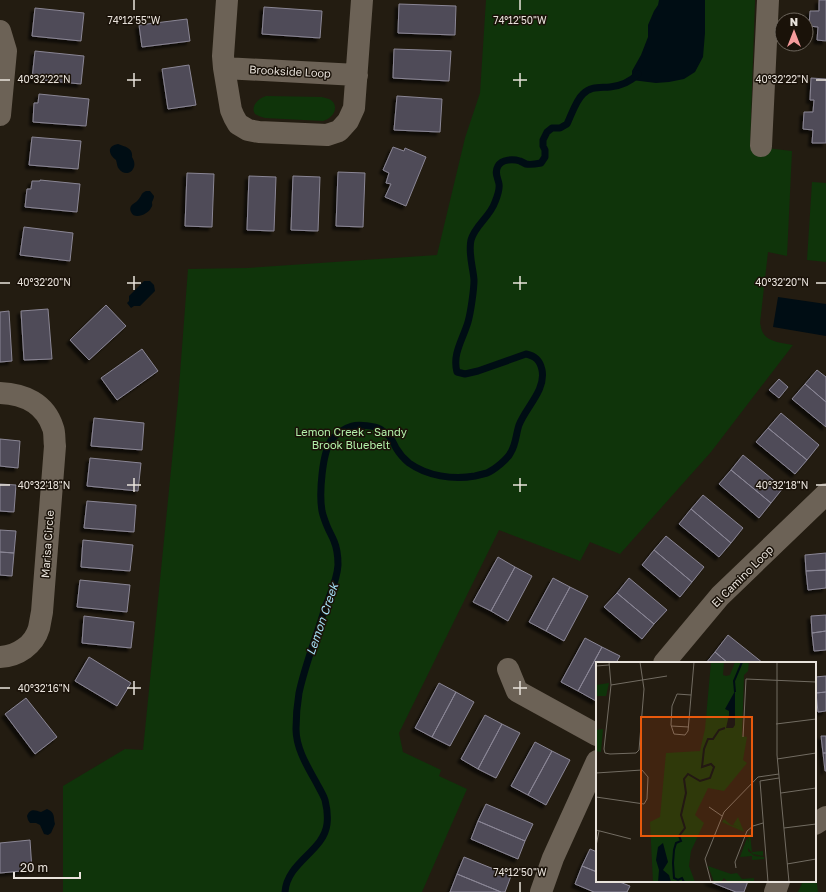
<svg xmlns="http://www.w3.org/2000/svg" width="826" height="892" font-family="'Golos Text',sans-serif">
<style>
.green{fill:#0f340a}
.water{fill:#000d14}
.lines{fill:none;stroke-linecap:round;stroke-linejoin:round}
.stream{stroke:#000d14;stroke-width:7}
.building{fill:#4f4b58;stroke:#8a8695;filter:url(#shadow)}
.minor{stroke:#6c6256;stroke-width:22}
.ticks{fill:none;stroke:#e9e3dc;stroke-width:1.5}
.labels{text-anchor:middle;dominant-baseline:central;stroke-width:3;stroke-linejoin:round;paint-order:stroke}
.street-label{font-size:11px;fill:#e9e3dc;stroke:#1a1209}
.park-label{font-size:11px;fill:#b2f0a9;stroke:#1a1209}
.water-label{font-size:12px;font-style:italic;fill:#a4dff6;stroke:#1a1209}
.inset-river{fill:none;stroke:#000d14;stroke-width:2}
.inset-road{fill:none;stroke:#726c62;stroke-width:1}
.view{fill:#e8590c;fill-opacity:0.15;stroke:#e8590c;stroke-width:2}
.inset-edge{fill:none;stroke:#e9e3dc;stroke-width:2}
.ticks-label{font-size:10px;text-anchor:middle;fill:#e9e3dc;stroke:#1a1209;stroke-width:3;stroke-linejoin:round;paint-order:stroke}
</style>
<defs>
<filter id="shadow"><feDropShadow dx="-3.5" dy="3.5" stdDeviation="1" flood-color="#0009"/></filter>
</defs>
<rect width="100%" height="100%" fill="#231c11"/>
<path class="green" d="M486,0H755L750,146L792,151L787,256L768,252L760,323C761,326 761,330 763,333C768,342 783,343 793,345L711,452L620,554L590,542L580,561L499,530L399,733L403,752L441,770L439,776L467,789L422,892H63V786L125,749L143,750L178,400L188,269L247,268L437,255L465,138L480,93Z
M266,96L322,97C324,98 327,98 329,99C338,103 336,114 329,118C328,119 323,121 323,121L265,118C262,117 258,116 255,114C250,106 259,98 266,96Z
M812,182L826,183V262L807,260Z
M815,867L818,892H798L803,881H815Z"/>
<path class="water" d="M659,0H705V33L703,57L695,72L684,79L669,82L656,83L632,80V71L641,55L648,37V25L654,11L658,5Z
M118,144C126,147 133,148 132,157C140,169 126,179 119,169C117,167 117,163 116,160C108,154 107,146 118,144Z
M146,191H150L154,196C154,198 153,200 152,202C152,205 153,205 151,208C149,213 135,221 131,212C130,210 130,208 131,206C133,203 136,203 138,200C142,196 140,194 146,191Z
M144,281H150L154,285L155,291L140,306H134L131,308L127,303L129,301V296Z
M778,297L826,304V336L773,327Z
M47,809C56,813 53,817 55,824L51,833L48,835L44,834L40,825L36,823H30L28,820L27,816C30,808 35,810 41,812Z"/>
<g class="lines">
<path class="stream" d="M285,892C287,862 324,851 327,824C328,816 327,808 325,800C323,794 319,788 316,782C307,766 296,748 296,729C296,717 297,705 299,693C305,665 316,638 324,611C329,596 337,582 338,565C338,557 337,548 334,541C332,536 329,531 327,526C325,521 323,516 322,511C319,494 322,452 332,439C337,434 345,428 352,426C359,424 375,426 380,429C383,431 388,435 390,437C392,440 394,444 396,448C399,453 404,459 409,463C427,476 453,480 475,476C479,475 483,474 487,473C494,470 508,459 511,452C516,444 516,434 519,425C526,407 546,390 542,370C540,360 535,356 526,354L478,371L465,374L457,372C452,354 463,339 468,322C470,315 471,308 472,301C473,294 474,287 474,280C473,267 468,253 471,240C475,225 490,217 495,202C497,197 500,190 499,184C498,178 494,173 498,166C502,159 513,159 520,161C522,162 524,163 526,164C530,165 536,164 541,163L545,157V150L543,146V140L547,132L552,128H560L567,124C571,116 576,100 583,94C591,86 600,88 610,87C620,86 631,81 638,74"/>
</g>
<path class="building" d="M819,0H826V41L817,40L818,27L809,26L810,11H819Z
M399,4L456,6L455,35L398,33Z
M264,7L322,11L320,38L262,34Z
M35,8L84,13L81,41L32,36Z
M187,19L190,41L142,47L139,25Z
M394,49L451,51L449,81L393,78Z
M35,51L84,56L81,84L32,79Z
M189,65L196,105L168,109L162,69Z
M811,78L826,79V143H812L813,130L803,129L804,112H813L814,100H810Z
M39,94L89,99L86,126L33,122L34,103H38Z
M397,96L442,99L440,132L394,130Z
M32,137L81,141L78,169L29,165Z
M393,147L404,151L405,148L426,157L406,206L385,197L391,184L386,183L389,173L383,170Z
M338,172L365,173L363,227L336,226Z
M187,173L214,174L212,227L185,226Z
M249,176L276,177L274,231L247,230Z
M293,176L320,177L318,231L291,230Z
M40,180L80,184L77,212L25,207L27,189H31L32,181H40Z
M24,227L73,233L70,261L20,255Z
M106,305L126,326L89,360L70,340Z
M48,309L52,359L24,360L21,311Z
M9,311L12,361L0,362V312Z
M142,349L158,371L117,400L101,378Z
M817,370L826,377V402L805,384Z
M779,379L788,387L779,398L769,390Z
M805,384L826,402V427L792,399Z
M781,413L819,445L807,460L768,428Z
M94,418L144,423L142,450L91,446Z
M768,428L807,460L795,474L756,442Z
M0,439L20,441L18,468L0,466Z
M743,455L783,488L771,503L731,470Z
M90,458L141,463L138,491L87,486Z
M731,470L771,503L759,518L719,484Z
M0,484L16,485L14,512L0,511Z
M703,495L743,528L731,543L691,509Z
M87,501L136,505L134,532L84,528Z
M691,509L731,543L719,557L679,524Z
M0,530L16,531L14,553L0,552Z
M666,536L704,567L692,582L654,550Z
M83,540L133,545L130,571L81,567Z
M654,550L692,582L680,597L642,565Z
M0,552L14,553L12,576L0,575Z
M826,553V570L806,571L805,555Z
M498,557L515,567L491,611L473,602Z
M515,567L532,576L508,621L491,611Z
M826,570V588L808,590L806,571Z
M553,578L570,587L546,631L529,622Z
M629,578L667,610L654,624L617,593Z
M80,580L130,585L127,612L77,607Z
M570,587L588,596L564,641L546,631Z
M617,593L654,624L642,639L604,607Z
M826,615V631L812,633L811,616Z
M84,616L134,622L131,648L82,643Z
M826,631V650L814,651L812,633Z
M728,635L763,663H728L715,652Z
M585,638L602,647L578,691L561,682Z
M602,647L620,656L616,663H597V699L596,701L578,691Z
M715,652L728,663H706Z
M89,657L131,683L117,706L75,681Z
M826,676V692L816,693L815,677Z
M439,683L456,692L432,737L415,728Z
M456,692L474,702L450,746L432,737Z
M826,692V711L818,712L816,693Z
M26,698L57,737L35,754L5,714Z
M485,715L502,724L478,769L461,759Z
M502,724L520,733L496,778L478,769Z
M821,736H826V753H823Z
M535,742L552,751L528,795L511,786Z
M552,751L570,760L546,805L528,795Z
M823,753H826V771H825Z
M486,804L533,824L525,841L478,821Z
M478,821L525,841L518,859L471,839Z
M30,840L32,870L0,873V843Z
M590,849L597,852V872L582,866Z
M464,857L511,876L505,892H501L457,874Z
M582,866L597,872V881H617L630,886L627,892H594L575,884Z
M457,874L501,892H450Z
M708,881H748L744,892H736Z"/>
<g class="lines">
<path class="minor" d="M227,0L223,56L224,68L231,110L234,117L238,124L248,130L259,132L327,135L339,131L348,121L354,108L362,0
M0,31L6,51L0,115
M224,68L357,75
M761,146L768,0
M0,393C24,394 45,403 53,428C55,433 54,440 55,446L42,612C41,617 40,623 39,628C34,645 18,656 0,657
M664,663L720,596L826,494
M508,669L517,691L597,735
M815,824L826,817
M541,892L553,858L597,761
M775,892L779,881"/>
</g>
<path class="ticks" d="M134,0V10M520,0V10M134,73V87M520,73V87M0,80H10M127,80H141M513,80H527M816,80H826M134,276V290M520,276V290M0,283H10M127,283H141M513,283H527M816,283H826M134,478V492M520,478V492M0,485H10M127,485H141M513,485H527M816,485H826M134,681V695M520,681V695M0,688H10M127,688H141M513,688H527M520,882V892"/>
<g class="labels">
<g class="street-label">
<text transform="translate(290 71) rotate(3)">Brookside Loop</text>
<text transform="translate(47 544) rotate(-86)">Marisa Circle</text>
<text transform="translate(742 576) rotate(-45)">El Camino Loop</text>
</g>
<g class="park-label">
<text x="351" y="431">Lemon Creek - Sandy<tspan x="351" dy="13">Brook Bluebelt</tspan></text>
</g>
<g class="water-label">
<text transform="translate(322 619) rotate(-71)">Lemon Creek</text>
</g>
</g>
<g transform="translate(596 662)">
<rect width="220" height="220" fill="#231c11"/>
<path d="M115,0H128L127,13L130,14L134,13L139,0H153L152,9L148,13L146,74L151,75L147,98L151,101L128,129L112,126L99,153L108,161L95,189L93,204L99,220H57L54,160L64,155L70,91L104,89L109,67ZM13,21L10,34H0V23ZM7,67L5,90H4L0,89V68ZM142,155L148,170L126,160L128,157L135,163L142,165L137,163ZM154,171L156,190L167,189V194L157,192L152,186V189L159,194L168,195V197L156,198V194L144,195L151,176L153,181L152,175ZM112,204L135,212L141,211L146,217L158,216V220H132L128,216L125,220H118Z" fill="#0f340a"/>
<path d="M139,29V63L137,66H130L133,53V49L129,47ZM67,181L72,200L67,208L73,213L75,220H62L63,208L60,198L62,185Z" fill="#000d14"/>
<path class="inset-river" d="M139,30L138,19L146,0M88,220L86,216L82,218L78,216L77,201L78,188L80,181L85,179L83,174L89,166L85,153L90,131L88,117L92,112L104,119L114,116L118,105L115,102L106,105L108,87L112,77H117L123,68L129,66"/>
<path class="inset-road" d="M13,0L15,23L8,87L9,91L14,92L40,91L43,88L48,27L44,0M181,0V93L193,220M0,4L13,3M15,23L71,14M95,33L81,32L76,44L75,63L78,72L89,73L92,69L98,0M180,62L220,57M75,64L93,65M147,75L150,17L220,20M181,97L220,91M0,111L46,108L52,115L51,137L48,142L0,135M164,119L172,220M164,119L183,116M185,131L220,126M113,145L126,154M188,166L220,162M0,168L35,177M0,184L3,169M191,202L220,197M140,206L139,200L151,169L157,164L167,161M115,220L109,197L128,150L162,115L183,112"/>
<path class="view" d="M45,55H156V174H45Z"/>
<rect width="220" height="220" class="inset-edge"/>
</g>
<g class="ticks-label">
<text x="134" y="24">74°12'55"W</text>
<text x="520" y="24">74°12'50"W</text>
<text x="44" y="83">40°32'22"N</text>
<text x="782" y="83">40°32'22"N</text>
<text x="44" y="286">40°32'20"N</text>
<text x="782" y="286">40°32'20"N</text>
<text x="44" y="489">40°32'18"N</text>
<text x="782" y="489">40°32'18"N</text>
<text x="44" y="692">40°32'16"N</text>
<text x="520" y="876">74°12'50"W</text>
</g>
<g transform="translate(794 32)"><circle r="19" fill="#1a1209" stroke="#6d665d"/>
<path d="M0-3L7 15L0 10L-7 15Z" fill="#f59b9b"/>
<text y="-6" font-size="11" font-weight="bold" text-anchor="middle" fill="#e9e3dc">N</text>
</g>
<path d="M14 872v6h66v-6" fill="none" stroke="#e9e3dc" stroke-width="2"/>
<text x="20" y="872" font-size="12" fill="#e9e3dc" stroke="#1a1209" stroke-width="3" paint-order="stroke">20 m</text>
</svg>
